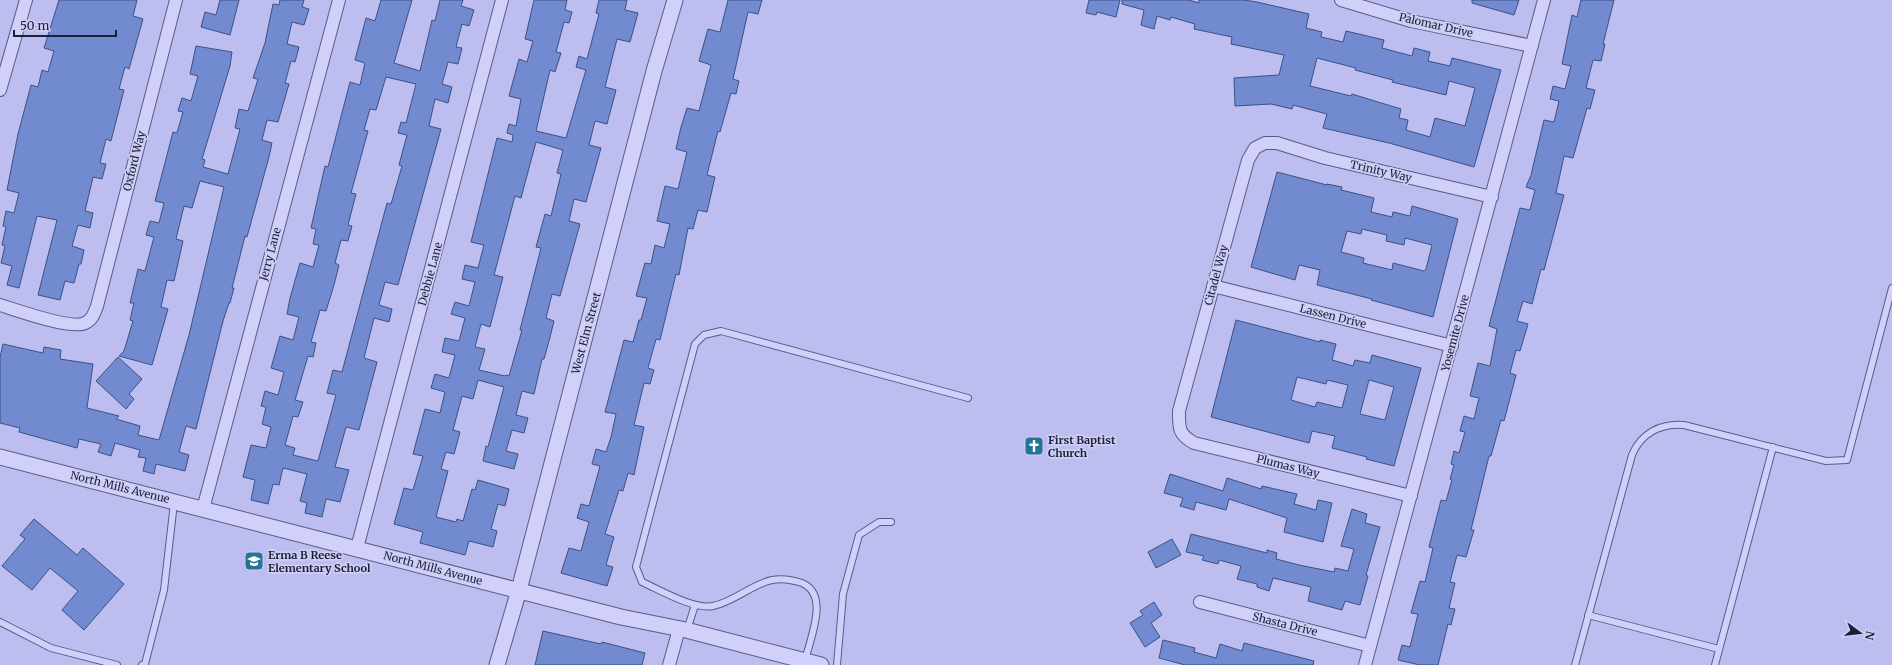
<svg xmlns="http://www.w3.org/2000/svg" width="1892" height="665" font-family="Merriweather,serif">
<style>
.building{fill:#728acf;stroke:#3b5187;fill-rule:evenodd}
.lines{fill:none;stroke-linecap:round;stroke-linejoin:round}
.service-casing{stroke:#565d87;stroke-width:8}
.minor-casing{stroke:#565d87;stroke-width:14}
.tertiary-casing{stroke:#565d87;stroke-width:17}
.service{stroke:#d1d0fa;stroke-width:6}
.minor{stroke:#d1d0fa;stroke-width:12}
.tertiary{stroke:#d1d0fa;stroke-width:15}
.labels{text-anchor:middle;dominant-baseline:central;stroke-width:3.5;stroke-linejoin:round;paint-order:stroke}
.street-label{font-size:11px;fill:#1b2036;stroke:#cecdf6}
.poi-label{font-size:11px;font-weight:bold;fill:#1b2036;stroke:#cecdf6;text-anchor:start}
</style>
<rect width="100%" height="100%" fill="#bebdef"/>
<path class="building" d="M59,0H137L133,16L143,19L129,69L125,67L119,89L124,90L111,141L106,139L100,163L106,164L102,179L93,177L85,211L93,213L90,228L78,225L72,246L84,250L81,264H79L74,283L65,281L60,300L38,295L57,220L37,216L19,288L7,285L12,266L1,263L5,246L2,245L6,227L3,226L6,211L14,213L19,193L7,190L18,134L31,85L38,87L42,70L48,72L54,51L44,48Z
M220,0H239L230,35L201,27L205,12L216,15Z
M280,0H304L302,7L309,9L304,25L292,22L287,44L299,47L295,62L291,61L285,83L289,84L278,122L267,120L262,140L272,143L269,157L247,237L245,236L232,288H234L230,303H229L223,321L196,429L186,426L179,452L189,455L185,471L156,464L154,474L143,471L146,458L138,457L140,450L115,443L111,456L98,452L101,444L79,439L77,448L19,432L20,428L0,423V357L3,344L43,353L44,347L61,350L60,359L93,364L87,408L119,416L116,419L140,426L138,435L159,440L189,335L224,187L200,181L192,208L184,206L176,239L183,241L174,281L167,280L161,307L168,309L152,365L119,356L124,351L133,321L130,320L134,303H130L138,269L145,271L154,237L146,235L150,221L159,223L164,203L155,201L173,132L177,133L183,112L178,111L182,98L191,101L198,76L190,74L196,46L232,52L230,66L202,159L205,160L203,167L228,174L240,129L235,128L239,109L248,111L258,79L253,78L265,43L273,4L279,5Z
M381,0H412L394,63L420,71L432,20L435,21L440,0H463L461,6L474,10L469,26L462,24L456,47L462,48L458,64L448,62L442,84L452,87L448,103L435,99L429,126L441,129L398,285L385,282L379,305L392,309L389,322L374,318L364,358L377,362L359,430L346,427L335,467L349,470L340,502L326,499L322,517L305,513L307,503L300,501L307,474L283,468L279,485L273,484L268,504L251,500L255,480L243,477L251,445L266,448L271,427L262,424L266,407L261,406L265,391L278,395L284,372L271,368L280,336L293,340L299,317L287,314L290,298L300,263L313,267L319,245L313,244L316,229L311,228L325,166L328,167L350,82L360,85L365,63L355,60L366,18L375,21ZM386,77L416,84L406,123L401,122L398,133L407,135L399,165L402,166L391,204L387,203L342,372L333,370L327,393L336,395L318,461L293,455L295,448L285,445L293,416L298,417L303,402L295,400L308,356L313,357L316,343L311,342L320,310L326,311L334,285L339,265L335,263L341,240L348,241L352,226L348,225L356,194L351,193L368,131L364,130L370,109L376,110Z
M534,0H567L565,10L572,12L569,23L564,22L556,52L561,53L555,72L550,70L536,131L566,138L586,70L576,67L579,56L587,59L599,14L596,13L599,0H627L625,10L638,13L630,42L617,39L605,87L616,90L607,124L595,121L589,145L601,148L586,202L574,199L569,221L580,224L560,296L552,294L546,318L554,321L549,341L544,359H542L534,394L522,391L516,415L528,418L524,433L512,430L506,451L518,454L514,469L483,461L486,446L488,447L504,387L478,380L473,399L462,396L453,430L460,432L454,454L446,452L441,469L448,471L436,517L456,522L457,519L463,521L472,489L475,490L478,480L509,489L505,506L498,504L491,529L497,531L493,547L469,541L465,555L420,543L423,532L394,524L404,488L413,490L423,456L413,454L425,409L440,413L445,392L431,388L435,374L449,378L455,355L442,352L445,338L459,341L465,318L451,314L455,302L469,306L475,282L462,279L465,265L478,268L484,245L471,242L497,138L512,142L513,135L507,133L509,124L516,126L521,99L509,96L519,59L527,62L533,41L525,39ZM536,142L563,150L557,173L561,174L551,216L545,214L536,247L541,248L520,330H522L509,376L506,375L505,376L479,370L485,349L475,347L481,324L490,327L503,277L494,275L515,196L521,198Z
M728,0H762L758,14L748,12L733,79L739,81L736,94L731,93L720,132L718,131L707,175L715,177L707,212L698,210L693,229L688,228L679,275L676,274L660,340L656,339L648,368L654,370L650,384L644,383L634,425L644,427L634,475L628,473L623,491L619,490L605,534L614,537L606,565L613,567L607,586L561,573L569,548L581,551L589,522L577,518L581,504L589,506L600,466L592,464L596,449L606,452L611,437L616,414L605,412L624,340L633,342L639,320H641L647,298L636,296L640,281L645,263L651,264L655,245L664,248L670,224L657,221L665,186L678,189L687,152L676,149L681,127L687,108L699,111L711,65L699,61L708,29L720,32Z
M1089,0H1120L1116,17L1097,12L1096,15L1086,13Z
M1122,0H1189L1199,3V0H1244L1257,2L1309,14L1306,28L1322,32L1321,37L1343,42L1346,31L1384,40L1382,48L1412,56L1414,48L1430,52L1428,61L1450,66L1452,58L1501,70L1474,167L1389,143L1323,128L1327,114L1293,105L1292,109L1271,104L1235,106L1234,78L1279,75L1284,55L1231,44L1232,37L1194,29L1195,24L1171,17L1170,20L1157,16L1154,29L1141,25L1144,10L1122,4ZM1317,58L1356,68L1355,70L1393,80L1392,82L1446,95L1449,81L1475,88L1465,126L1435,118L1430,137L1406,130L1408,120L1399,118L1401,109L1352,94L1351,96L1310,86Z
M1472,0H1519L1514,15L1472,3Z
M1581,0H1614L1603,44H1605L1601,61L1593,60L1586,88L1595,90L1590,109L1587,108L1573,158L1564,156L1556,193L1564,195L1544,270L1541,269L1532,304L1523,301L1517,321L1528,324L1520,351L1516,350L1510,373L1516,375L1504,421L1501,420L1491,456H1489L1471,530H1474L1466,557L1457,555L1450,582L1455,583L1449,608L1455,609L1451,625L1448,624L1438,665H1420L1398,660L1402,645L1410,647L1418,614L1411,613L1420,581L1425,582L1433,548L1429,547L1441,500L1446,501L1452,480L1450,479L1454,465L1451,464L1454,451L1459,453L1465,432L1460,431L1464,416L1474,419L1479,398L1470,396L1478,363L1490,366L1497,329L1489,326L1520,208L1530,210L1535,190L1526,187L1531,175L1544,120L1554,122L1559,101L1550,99L1553,86L1565,89L1571,66L1562,64L1572,15L1577,17Z
M1277,172L1327,185V184L1342,187L1341,190L1374,198L1371,212L1392,217L1393,212L1410,216L1412,206L1458,219L1433,317L1371,300L1372,299L1317,285L1320,270L1299,265L1295,280L1251,267ZM1362,229L1387,235L1386,241L1404,245L1405,238L1432,245L1426,269L1424,271L1393,263L1392,270L1363,263L1364,258L1341,252L1347,231L1361,234Z
M1236,320L1320,342V340L1336,344L1332,360L1353,366L1355,360L1370,363L1372,355L1421,368L1394,466L1366,459L1367,457L1332,448L1335,436L1312,431L1309,443L1211,417ZM1297,377L1326,384L1327,380L1348,385L1342,408L1317,402L1315,407L1291,400ZM1369,380L1394,387L1385,420L1360,414Z
M118,357L142,379L129,394L134,399L126,409L96,381Z
M1170,474L1223,491L1227,478L1261,489L1262,486L1297,494L1294,504L1316,510L1318,500L1332,503L1323,542L1284,532L1287,518L1229,499L1226,510L1196,502L1194,510L1180,506L1183,498L1164,493Z
M1352,509L1367,514L1365,523L1380,527L1366,575L1368,576L1360,605L1345,601L1342,610L1308,601L1311,587L1273,578L1269,591L1257,587V584L1237,579L1241,566L1219,560L1218,564L1202,560L1204,556L1186,552L1191,534L1267,553V550L1277,553L1276,559L1299,565L1334,572L1335,568L1348,571L1354,549L1341,546Z
M34,519L77,555L83,548L124,584L84,630L62,610L78,591L50,568L32,590L2,566L25,539L20,535Z
M1172,539L1181,555L1156,568L1148,552Z
M1154,602L1162,615L1151,623L1160,637L1145,647L1130,623L1143,615L1140,611Z
M543,631L601,644L602,642L645,653L642,665H535Z
M1163,640L1195,648L1194,652L1216,658L1220,644L1242,651L1244,643L1314,661L1313,665H1185L1159,658Z"/>
<g class="lines">
<defs>
<path id="service" d="M1588,615L1719,649
M0,622L51,648L117,665
M687,630L695,605
M805,661C810,638 830,595 802,583C793,580 782,578 772,580C752,584 734,602 713,606C694,610 660,590 642,582L636,567L695,344L704,335L721,331L968,398
M142,665L145,664L164,590L174,503
M837,665L843,594L859,535L879,522H891
M1575,665L1632,455C1641,433 1661,423 1684,425L1826,461L1847,460L1892,288
M1715,665L1773,447"/>
<path id="minor" d="M1341,0L1411,21L1532,46
M0,90L26,0
M1213,286L1452,346
M0,305C16,310 72,330 85,323C92,320 94,314 97,306L176,0
M1411,496L1194,443C1178,434 1179,428 1179,411L1248,160L1255,148L1265,143H1277L1325,158L1492,197
M203,509L339,0
M357,548L502,0
M1200,602L1370,646
M669,665L679,629
M1365,665L1544,0"/>
<path id="tertiary" d="M0,457L621,617L686,630L821,665
M497,665L519,590L654,71L675,0"/>
</defs>
<use href="#service" class="service-casing"/>
<use href="#minor" class="minor-casing"/>
<use href="#tertiary" class="tertiary-casing"/>
<use href="#service" class="service"/>
<use href="#minor" class="minor"/>
<use href="#tertiary" class="tertiary"/>
</g>
<defs>
<symbol id="church-square" viewBox="-11 -11 22 22"><rect x="-9" y="-9" width="18" height="18" rx="4" fill="#247498" stroke="#cecdf6"/><path d="M-1.2-6h2.4v3.5h3.3v2.4h-3.3V6h-2.4V-.1h-3.3v-2.4h3.3Z" fill="#fff"/></symbol>
<symbol id="school-square" viewBox="-11 -11 22 22"><rect x="-9" y="-9" width="18" height="18" rx="4" fill="#247498" stroke="#cecdf6"/><path d="M0-5L7-2L0 1L-7-2ZM-4 1L0 2.5L4 1V4Q0 6-4 4Z" fill="#fff"/></symbol>
</defs>
<g fill-rule="evenodd">
<use href="#church-square" x="1023" y="435" width="22" height="22"/>
<use href="#school-square" x="243" y="550" width="22" height="22"/>
</g>
<g class="labels">
<g class="street-label">
<text transform="translate(1436 25) rotate(13)">Palomar Drive</text>
<text transform="translate(134 161) rotate(-76)">Oxford Way</text>
<text transform="translate(1381 171) rotate(13)">Trinity Way</text>
<text transform="translate(270 254) rotate(-75)">Jerry Lane</text>
<text transform="translate(430 274) rotate(-75)">Debbie Lane</text>
<text transform="translate(1216 275) rotate(-75)">Citadel Way</text>
<text transform="translate(1333 316) rotate(14)">Lassen Drive</text>
<text transform="translate(586 333) rotate(-75)">West Elm Street</text>
<text transform="translate(1455 333) rotate(-75)">Yosemite Drive</text>
<text transform="translate(1288 466) rotate(14)">Plumas Way</text>
<text transform="translate(120 487) rotate(14)">North Mills Avenue</text>
<text transform="translate(433 568) rotate(15)">North Mills Avenue</text>
<text transform="translate(1285 624) rotate(14)">Shasta Drive</text>
</g>
<g class="poi-label">
<text x="1048" y="440">First Baptist<tspan x="1048" dy="13">Church</tspan></text>
<text x="268" y="555">Erma B Reese<tspan x="268" dy="13">Elementary School</tspan></text>
</g>
</g>
<g transform="translate(1860 633) rotate(105)" stroke="#cecdf6" stroke-width="3" paint-order="stroke">
<path d="M0-3L7 15L0 10L-7 15Z" fill="#1b2036"/>
<text y="-6" font-size="11" font-weight="bold" text-anchor="middle" fill="#1b2036">N</text>
</g>
<path d="M14 30v6h102v-6" fill="none" stroke="#1b2036" stroke-width="2"/>
<text x="20" y="30" font-size="12" fill="#1b2036" stroke="#cecdf6" stroke-width="3" paint-order="stroke">50 m</text>
</svg>
